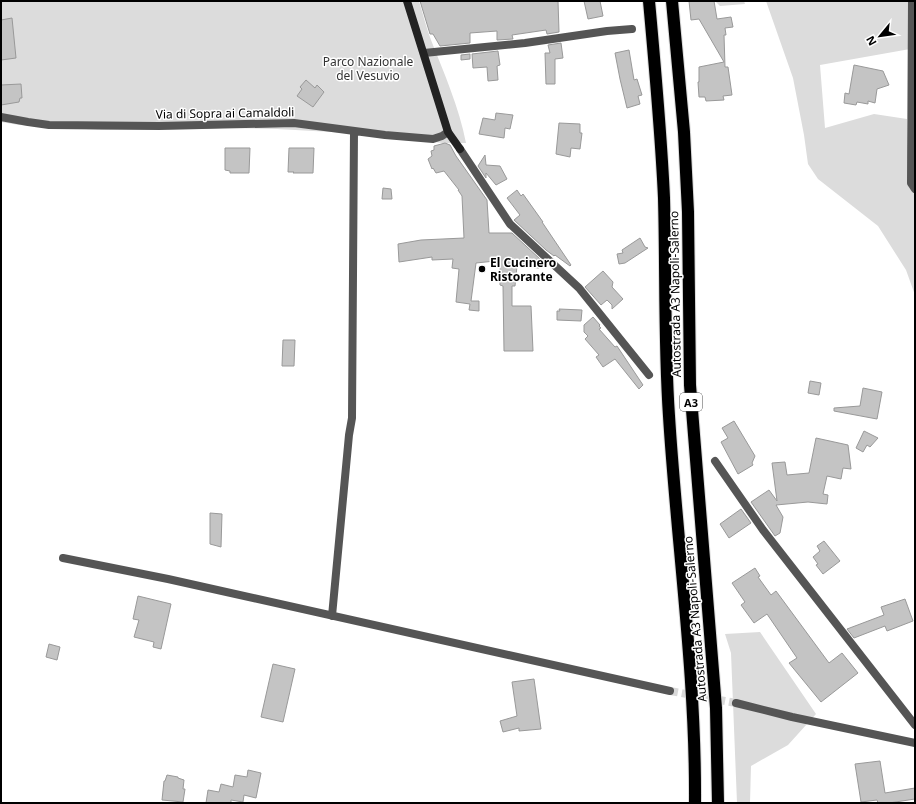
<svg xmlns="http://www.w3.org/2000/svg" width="916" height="804" font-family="'Noto Sans',sans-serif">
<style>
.green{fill:#dcdcdc}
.building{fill:#c4c4c4;stroke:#999}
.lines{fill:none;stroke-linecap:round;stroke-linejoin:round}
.street-tunnel{stroke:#d9d9d9;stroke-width:8;stroke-dasharray:8 4;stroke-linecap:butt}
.highway-casing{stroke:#dbdbdb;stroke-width:14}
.street{stroke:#555;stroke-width:8}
.secondary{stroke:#222;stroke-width:8}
.highway{stroke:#000;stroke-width:12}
.poi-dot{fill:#000;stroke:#fff;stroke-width:1.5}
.labels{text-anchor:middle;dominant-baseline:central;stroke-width:3;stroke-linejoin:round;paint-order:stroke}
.shield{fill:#fff;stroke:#4c4c4c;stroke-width:1}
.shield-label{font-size:11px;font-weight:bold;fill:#000}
.park-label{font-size:12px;fill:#333;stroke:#fff}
.street-label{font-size:12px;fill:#000;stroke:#fff}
.poi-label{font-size:12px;font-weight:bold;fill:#000;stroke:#fff;text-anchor:start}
</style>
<rect width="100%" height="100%" fill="#fff"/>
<path class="green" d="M1,1H419C423,14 426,27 431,40C444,73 459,107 466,143H443L350,133L277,129L223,128L207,129L102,130L19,125L1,122Z
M715,1H744L745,4L720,6Z
M766,1H909L910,49L820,65L825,128L874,114L907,119L909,187L915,192V295L906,270L878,226L818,179L808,164L804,135L793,78Z
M760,632L816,714L788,745L751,766L750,803H737L731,653L725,634Z"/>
<path class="building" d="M420,1H558L559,32L547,34L546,30L512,35L513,39L497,40V31L470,33V43L440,46L433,34H430Z
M584,1H600L603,16L588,19Z
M689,1H714L717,19L731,17L733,27L725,28L726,35H724L725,67H728L732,95L723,96L724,100L706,101L705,97H699L698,82H699V67L724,62L699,19L691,20Z
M12,18L16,58L1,60V20Z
M561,43L563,58L555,59V84H546L545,53H550L548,45Z
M629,50L634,80L637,79L642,95L638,96L640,104L627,108L620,79L615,53Z
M498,51L500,65L497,66L498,80L488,81L487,67L473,68L472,54Z
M470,54V59L461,60V55Z
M854,65L883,71L889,85L877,89L875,103L868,101V104L857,102L856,105L844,103L845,93L849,94Z
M306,80L315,88L317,85L324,92L313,107L297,96L302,89L300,87Z
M21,84L22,98H20L19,102L1,105V85Z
M496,113L513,115L510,129L505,128L504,138L479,134L483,118L495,120Z
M559,123L580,124V133H582L580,149L571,148L570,157L556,154Z
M445,143L450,145L456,156L487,200L489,233H512L540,259L539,268L517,266L515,286H512V306H531L533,351H504L503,286L500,285V265L494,264L495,261L476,263L471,301H479V311L469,310L470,304L456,302L459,269L452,268L453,259L432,260V257L399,262L398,244L421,240L464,238L462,196L458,190H459L444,171L436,173L433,168L432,169L428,159L432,156L431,151L434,150V146Z
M225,148H250L249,173H230V171L225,170Z
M289,148H314L313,173H293L294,172H288Z
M485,155L486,165L500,166L507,179L496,185L486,173V178L478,166Z
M383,188L391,189L392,199H382Z
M517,190L521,196L523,194L543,222H542L571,265L570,266L555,255L554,256L546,250L514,220L520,215L507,198Z
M640,238L645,247L648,248L625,263L619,264L617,254L623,253L622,250Z
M603,271L613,282L612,287L623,299L612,309V305L607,300L601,305L585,287Z
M559,309L582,310L581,321L557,320V311H560Z
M593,317L600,325L599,326L601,328L599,329L615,347L617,346L643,385L639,389L615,359L603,367L596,357L599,355L585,339L588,336L584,332V325Z
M283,340H295L294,366H282Z
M810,381L821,383L819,395L808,393Z
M863,388L882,392L877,419L834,411V408L860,406Z
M734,421L755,456L752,463L753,465L738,474L721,442L728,438L722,428Z
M864,431L878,438L870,447L867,445L863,452L856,448Z
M816,438L848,445L851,469L843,468L841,479L827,476L823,494L828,495L827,504L808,502L776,505L783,517L780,533L775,536L751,502L769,490L777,501L772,463L785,462L787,475L809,473Z
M741,509L751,523L729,538L720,524Z
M210,513L222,514L221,547L210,544Z
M824,541L840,561L823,574L816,565L818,564L813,557L820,551L817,546Z
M755,568L760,576L758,577L771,595L776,591L829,663L842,653L858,673L821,702L789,663L797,658L767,614L754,623L741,605L745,602L732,583Z
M138,596L171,604L161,649L153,647L154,642L134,637L139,620L133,619Z
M905,599L913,621L887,631L885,626L854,638L847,629L884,615L881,607Z
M49,644L60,647L57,660L46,657Z
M273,664L295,669L283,722L261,717Z
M534,679L541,729L519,731V728L503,732L500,721L517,716L512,682Z
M880,761L885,793L915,788V799L889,803H878L877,800L861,802L855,764Z
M248,770L261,773L256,798L244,795L243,802L231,800V803H206L208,790L219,792L221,784L233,787L235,775L247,777Z
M167,775L178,777V778L184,780L183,789H185L183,802L162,800L164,781H165Z"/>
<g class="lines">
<path class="street-tunnel" d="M670,691L736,703"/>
<defs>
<path id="highway" d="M649,1C655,67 661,132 664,198C666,271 664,344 669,416C677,545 696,674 695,803
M672,1L684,132L688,212L690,385L716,708L718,803"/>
</defs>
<use href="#highway" class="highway-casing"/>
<path class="street" d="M912,1L911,183L915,189
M424,53L525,43L607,31L632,29
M1,117L28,122L49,125L159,126L294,123L385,135L433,139L442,136L448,132
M460,149L510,224L579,288L649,375
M715,461L763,530L915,725
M63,558L168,579L670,691
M332,616L349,435L352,418L354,131
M736,703L792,717L915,743"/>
<path class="secondary" d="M407,1L448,132L460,149"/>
<use href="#highway" class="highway"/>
</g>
<circle class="poi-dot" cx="482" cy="269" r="4"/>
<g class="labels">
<rect class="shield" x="680" y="393" width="22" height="18" rx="3"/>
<g class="shield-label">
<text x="691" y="402">A3</text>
</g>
<g class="park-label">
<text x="368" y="61">Parco Nazionale<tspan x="368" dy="14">del Vesuvio</tspan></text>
</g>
<g class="street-label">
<text transform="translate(225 113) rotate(-1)">Via di Sopra ai Camaldoli</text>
<text transform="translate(675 294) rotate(-91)">Autostrada A3 Napoli-Salerno</text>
<text transform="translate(695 619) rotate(-95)">Autostrada A3 Napoli-Salerno</text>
</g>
<g class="poi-label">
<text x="490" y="262">El Cucinero<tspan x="490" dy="14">Ristorante</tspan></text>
</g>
</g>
<rect width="916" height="804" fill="none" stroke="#000000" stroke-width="4"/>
<g transform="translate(880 36) rotate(241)" stroke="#ffffff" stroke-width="3" paint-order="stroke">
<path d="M0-3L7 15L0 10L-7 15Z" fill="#000000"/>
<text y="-6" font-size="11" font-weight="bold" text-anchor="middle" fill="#000000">N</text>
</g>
</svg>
